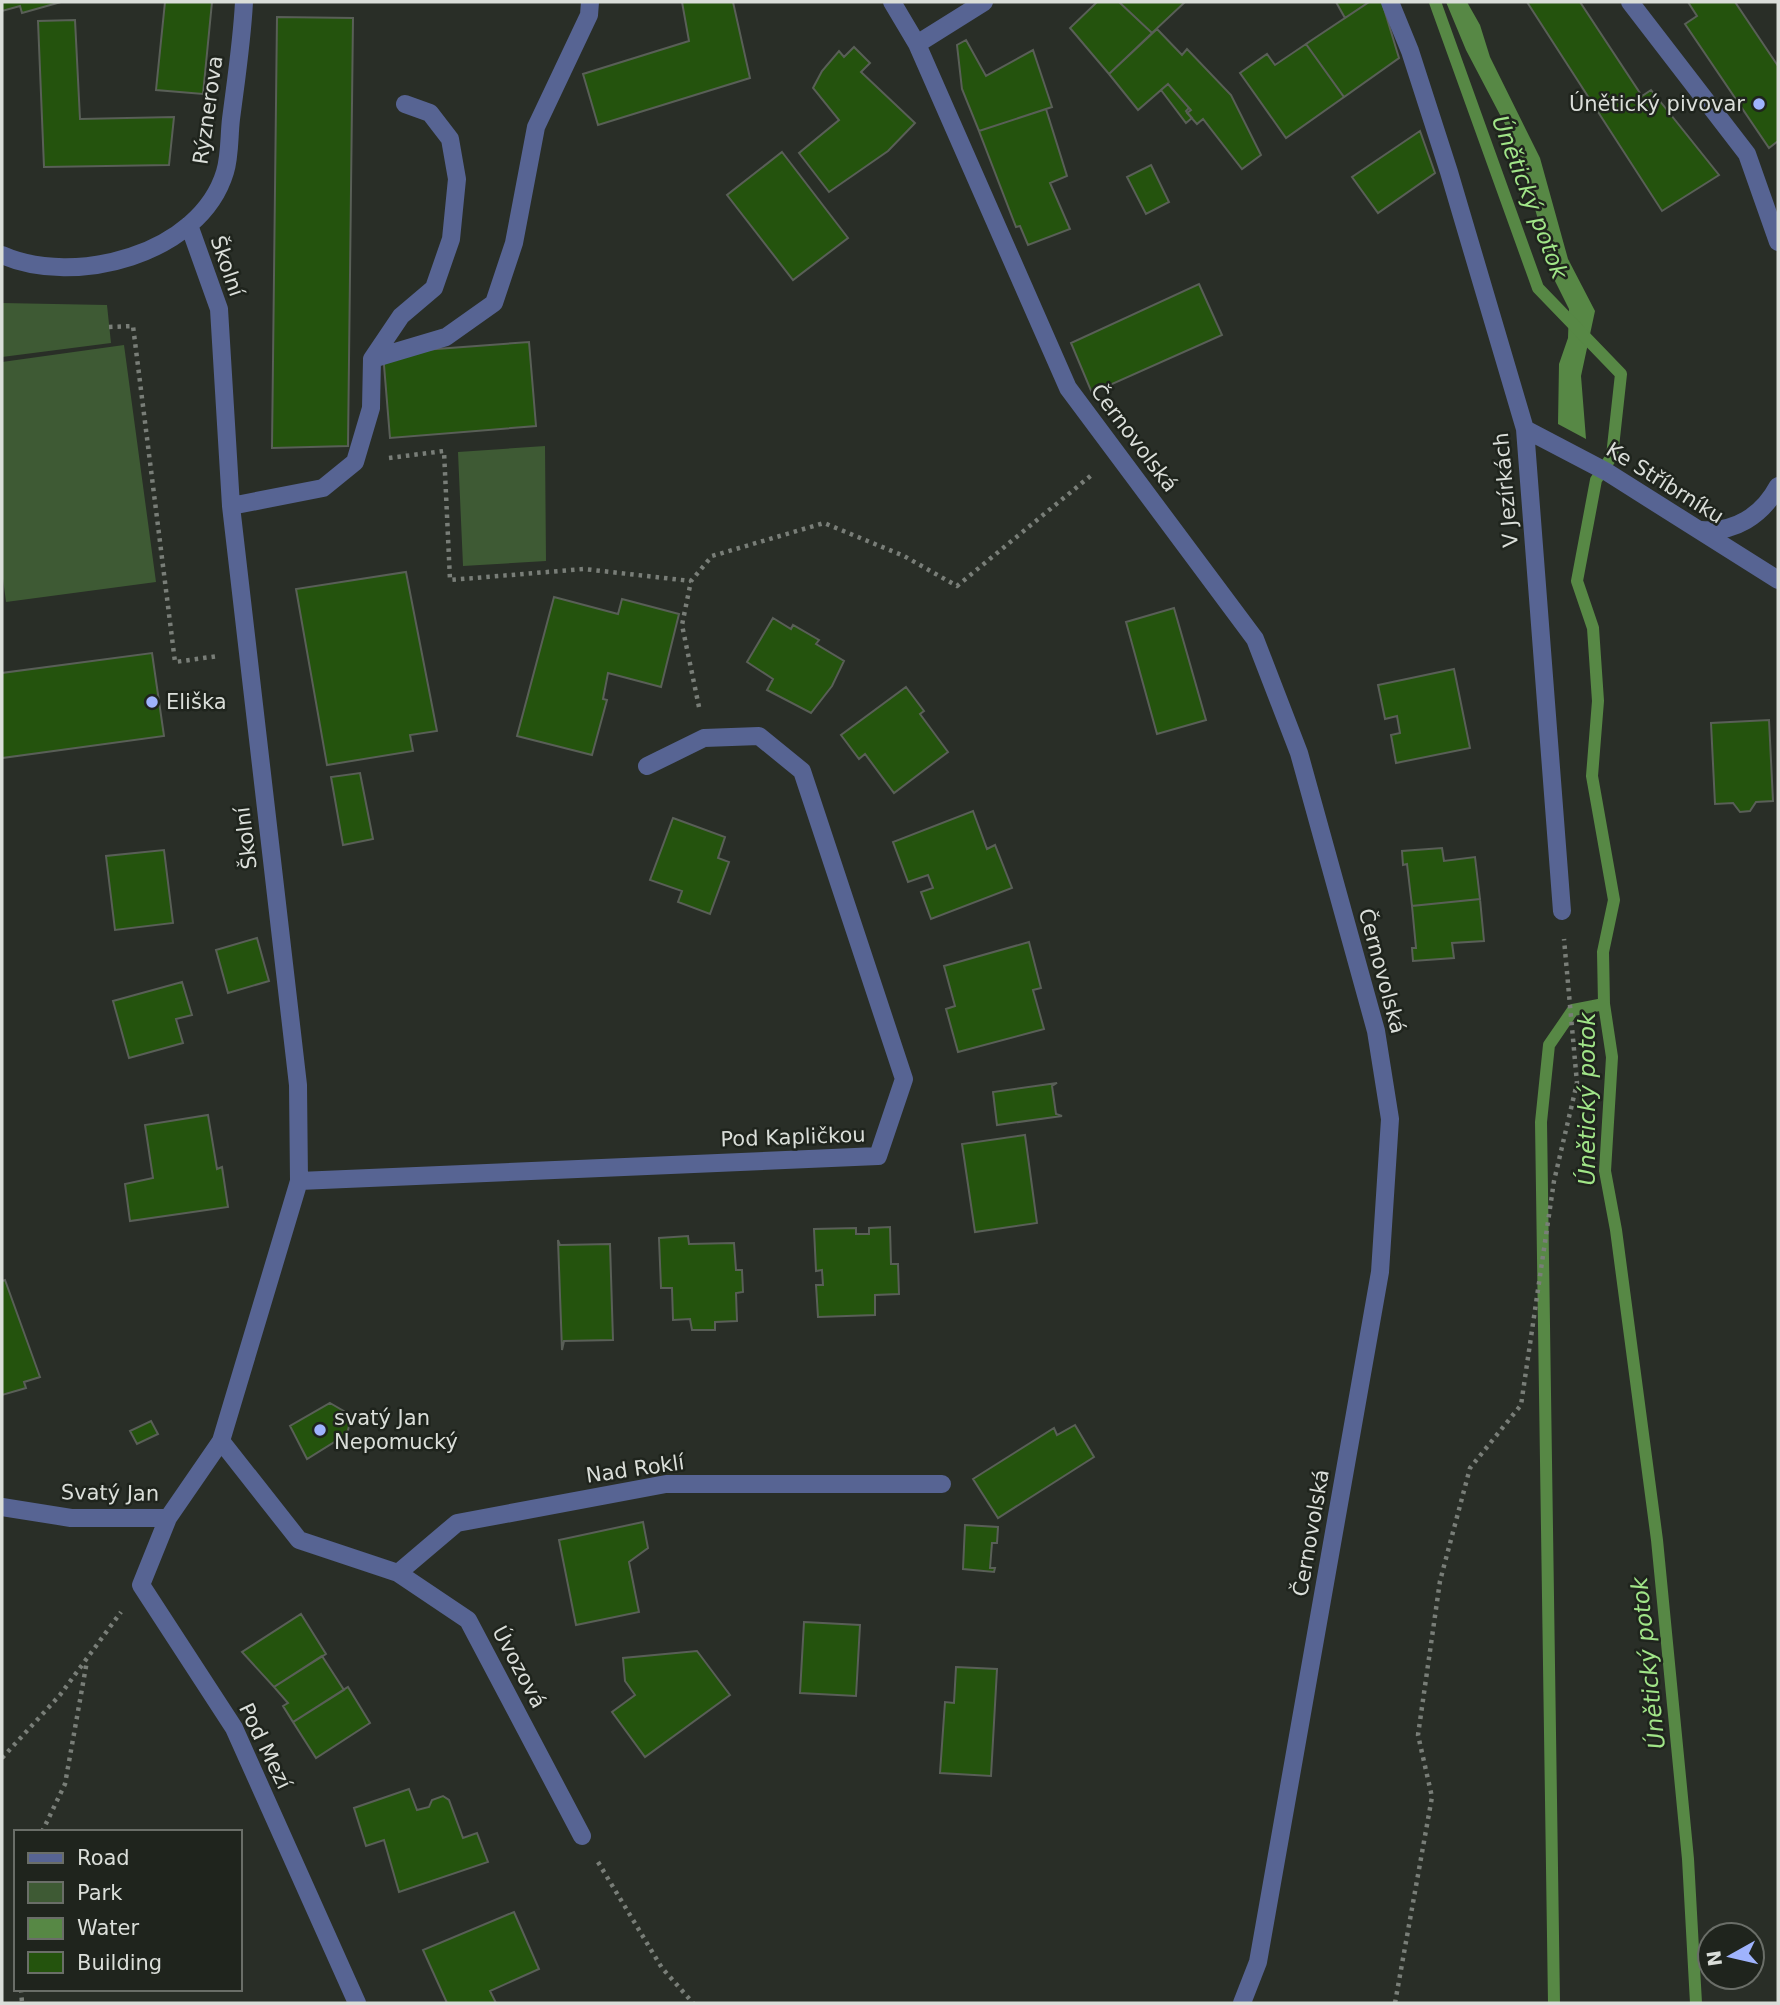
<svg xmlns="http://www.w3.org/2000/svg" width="1780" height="2005" font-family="'DejaVu Sans',sans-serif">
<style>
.green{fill:#3e5a34}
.water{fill:#578845}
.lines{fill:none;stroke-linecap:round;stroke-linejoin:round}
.stream{stroke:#578845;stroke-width:12}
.building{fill:#24530d;stroke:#595f57;stroke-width:2}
.path{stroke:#797e78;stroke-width:4.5;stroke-dasharray:3.5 5;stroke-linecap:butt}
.minor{stroke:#576493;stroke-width:18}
.poi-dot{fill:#9fb3fd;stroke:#1f241d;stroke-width:2.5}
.labels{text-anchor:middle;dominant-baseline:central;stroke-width:5;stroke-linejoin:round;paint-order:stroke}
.poi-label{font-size:21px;fill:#daded9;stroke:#1f241d;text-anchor:start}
.street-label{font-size:21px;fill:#daded9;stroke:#1f241d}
.water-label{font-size:23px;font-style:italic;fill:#a1e588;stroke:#1f241d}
</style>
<rect width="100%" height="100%" fill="#292e27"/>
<path class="green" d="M2,303L107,305L111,343L2,357Z
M124,345L156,582L6,602L2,571V362Z
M545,446L546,561L463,566L458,452Z"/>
<path class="water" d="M1446,2H1467L1480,25L1490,57L1540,158L1568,259L1595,311L1581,376L1586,439L1558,424L1559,364L1568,338L1569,309L1555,281L1532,198L1509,132L1466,50Z"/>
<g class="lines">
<path class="stream" d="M1435,2L1538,288L1621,374L1612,456L1596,480L1577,581L1593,628L1598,701L1592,776L1614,900L1603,952L1604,1004L1612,1057L1605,1171L1616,1230L1657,1540L1688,1859L1696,2003
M1554,2003L1541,1122L1549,1045L1573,1010L1604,1004"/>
</g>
<path class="building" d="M2,2H61L22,13L20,6L2,11Z
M165,2H212L203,94L156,90Z
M682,2H733L750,78L598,125L583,74L689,41Z
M1097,2H1119L1152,33L1109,74L1070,28Z
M1119,2H1185L1152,33Z
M1336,2H1369L1345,18Z
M1369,2H1382L1399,58L1344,97L1306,44Z
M1527,2H1580L1642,96L1651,90L1719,175L1662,211Z
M1688,2H1735L1778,66V141L1769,148L1685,24L1697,16Z
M277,17L353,18L348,446L272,448Z
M75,20L80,119L174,117L169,165L44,167L38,21Z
M1157,29L1182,55L1187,49L1231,95L1261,155L1242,169L1203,119L1197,124L1187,113L1191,110L1168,84L1138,110L1109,74Z
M966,40L986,76L1033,50L1052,107L979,131L962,89L957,45Z
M1306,44L1344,97L1286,138L1240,73L1267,54L1275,65Z
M854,47L870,63L861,72L915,123L888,151L829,192L799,153L839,120L813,88L822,71L839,51L844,57Z
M1168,84L1189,108L1186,111L1192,118L1186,123L1161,90Z
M1046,109L1067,176L1050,183L1070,229L1028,245L1020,226L1016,227L979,131Z
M1420,131L1435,173L1378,213L1352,177Z
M782,152L848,238L793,280L727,195Z
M1151,165L1169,202L1146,214L1127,177Z
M1199,284L1222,335L1092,393L1071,343Z
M529,342L536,426L390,438L383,353Z
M406,572L437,731L410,735L413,751L327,765L296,589Z
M554,597L618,614L622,599L679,614L661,687L608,673L603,699L607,700L592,755L517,736Z
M1174,608L1206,720L1157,734L1126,622Z
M773,618L791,629L793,625L819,640L816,644L844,661L832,686L811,713L767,690L773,679L747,662Z
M152,653L164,736L2,758V673Z
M1454,669L1470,748L1396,763L1391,735L1400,733L1397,716L1385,719L1378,685Z
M906,687L924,711L920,714L948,752L894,793L865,754L859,759L841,735Z
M1769,720L1773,801L1756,802L1750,811L1740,812L1733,803L1715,804L1711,723Z
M360,773L373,839L343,845L331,777Z
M973,811L987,849L995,845L1012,888L931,919L921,892L933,888L928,875L908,882L893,842Z
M673,818L725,837L718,858L729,862L710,914L678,902L682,891L650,880Z
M1442,848L1444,861L1475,857L1480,899L1412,906L1407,864L1403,865L1402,851Z
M164,850L173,923L115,930L106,856Z
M1480,899L1484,941L1452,943L1454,958L1413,961L1412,948H1416L1412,906Z
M257,938L269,981L228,993L216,950Z
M1029,942L1041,988L1033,990L1044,1029L958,1052L946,1009L955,1006L944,966Z
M182,982L192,1015L176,1019L183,1043L129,1058L113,1001Z
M1057,1083L1052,1086L1056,1114L1062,1116L997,1125L993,1092Z
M208,1115L217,1169L222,1167L228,1207L130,1221L125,1184L153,1178L145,1125Z
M1025,1135L1037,1223L975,1232L962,1144Z
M890,1227L891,1264H898L899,1294L875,1295V1315L818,1317L816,1285H823L822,1270L816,1271L814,1229L856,1228V1234H869V1228Z
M688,1236L689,1244L734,1243L736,1270H742L743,1292L736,1293L737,1321L715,1322V1330H692L690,1319L673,1320L672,1288H661L659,1238Z
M558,1240L560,1245L610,1244L613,1340L564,1341L562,1350Z
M5,1280L40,1377L24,1382L26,1388L2,1395V1281Z
M330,1403L347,1413L350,1422L347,1434L307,1459L290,1426Z
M151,1421L158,1434L137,1444L130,1431Z
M1075,1425L1094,1457L998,1518L973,1479L1054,1428L1057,1435Z
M643,1522L648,1548L629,1562L639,1612L576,1625L559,1540Z
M965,1525L998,1527L997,1543H992L990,1568H995L994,1572L963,1569Z
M301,1614L326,1654L274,1687L242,1652Z
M804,1622L860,1625L856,1696L800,1693Z
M697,1651L730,1695L645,1757L612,1712L635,1695L625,1681L623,1658Z
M322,1656L344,1690L293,1722L283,1706L288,1703L274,1687Z
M956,1667L997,1669L991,1776L940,1773L945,1702L954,1703Z
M348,1687L370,1723L316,1758L293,1722Z
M409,1789L417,1810L429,1807L432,1800L443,1796L449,1800L463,1838L477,1833L488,1862L399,1892L384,1840L366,1846L354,1808Z
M514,1912L539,1969L490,1991L496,2003H447L423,1950Z"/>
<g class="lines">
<path class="path" d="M109,327L133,326L175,662L218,656
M389,458L444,451L450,580L584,569L691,581
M699,707L682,625L691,581L712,556L824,523L904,556L957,586L1094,473
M2,1758L60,1695L121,1612
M42,1832L65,1784L87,1661
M598,1862L662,1968L693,2003
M16,1898V1931
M21,1989L22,2003
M1395,2003L1432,1797L1418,1735L1440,1581L1470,1468L1521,1405L1554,1181L1577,1083L1564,939"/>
<path class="minor" d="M892,2L917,44L1068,388L1255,639L1299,753L1376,1031L1390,1119L1380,1272L1258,1962L1242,2003
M1390,2L1410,51L1449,172L1525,429L1562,911
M1630,2L1747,154L1778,242
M917,44L984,2
M2,255C74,287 200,255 225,172C230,156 229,136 231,119C236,80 242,41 244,2
M372,359L446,337L494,303L514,243L536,127L589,15L590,2
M1525,429L1607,472L1778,580
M231,506L323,488L355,462L371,408L372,359L401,316L434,288L451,239L457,179L450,139L430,113L405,104
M1701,530C1734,533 1762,516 1778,486
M299,1181L878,1156L904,1079L802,771L759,736L704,738L647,766
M221,1441L299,1540L398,1573L468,1620L582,1836
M2,1507L71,1518H168L221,1441L299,1181L298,1085L231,506L219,309L189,225
M168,1518L141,1585L234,1728L357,2003
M398,1573L457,1523L666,1484H942"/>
</g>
<g class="poi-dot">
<circle cx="1759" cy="104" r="7"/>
<circle cx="152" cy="702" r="7"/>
<circle cx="320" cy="1430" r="7"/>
</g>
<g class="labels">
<g class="poi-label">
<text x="1745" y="104" text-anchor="end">Únětický pivovar</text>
<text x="166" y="702">Eliška</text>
<text x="334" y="1418">svatý Jan<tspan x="334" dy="24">Nepomucký</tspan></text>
</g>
<g class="street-label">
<text transform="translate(208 110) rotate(-82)">Rýznerova</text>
<text transform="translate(227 266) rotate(71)">Školní</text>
<text transform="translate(1134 438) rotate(53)">Černovolská</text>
<text transform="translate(1665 483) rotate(32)">Ke Stříbrníku</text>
<text transform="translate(1506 490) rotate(-95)">V Jezírkách</text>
<text transform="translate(246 838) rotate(-97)">Školní</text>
<text transform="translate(1382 971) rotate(75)">Černovolská</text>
<text transform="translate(793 1137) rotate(-2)">Pod Kapličkou</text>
<text transform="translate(635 1469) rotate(-8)">Nad Roklí</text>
<text transform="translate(110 1493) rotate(1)">Svatý Jan</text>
<text transform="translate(1311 1533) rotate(-80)">Černovolská</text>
<text transform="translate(519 1667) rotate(62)">Úvozová</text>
<text transform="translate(265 1746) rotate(64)">Pod Mezí</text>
</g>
<g class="water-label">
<text transform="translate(1530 197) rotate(69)">Únětický potok</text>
<text transform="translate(1587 1099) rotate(-90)">Únětický potok</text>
<text transform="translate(1648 1663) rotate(-96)">Únětický potok</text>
</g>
</g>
<rect width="1780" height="2005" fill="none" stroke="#daded9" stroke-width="7"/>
<rect x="14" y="1830" width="228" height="161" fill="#1f241d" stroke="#6a6e68" stroke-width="2"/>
<rect x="28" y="1853" width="35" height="10" fill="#576493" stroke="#6a6e68" stroke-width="2"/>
<text x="77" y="1865" font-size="21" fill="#daded9">Road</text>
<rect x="28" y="1882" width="35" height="21" fill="#3e5a34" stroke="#6a6e68" stroke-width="2"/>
<text x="77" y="1900" font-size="21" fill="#daded9">Park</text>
<rect x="28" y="1918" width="35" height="21" fill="#578845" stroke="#6a6e68" stroke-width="2"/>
<text x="77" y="1935" font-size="21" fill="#daded9">Water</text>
<rect x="28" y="1952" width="35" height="21" fill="#24530d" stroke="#6a6e68" stroke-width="2"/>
<text x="77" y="1970" font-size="21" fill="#daded9">Building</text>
<g transform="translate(1731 1956) rotate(262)"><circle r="33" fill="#1f241d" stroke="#6a6e68" stroke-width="2"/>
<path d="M0-5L12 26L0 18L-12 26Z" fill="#9fb3fd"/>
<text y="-10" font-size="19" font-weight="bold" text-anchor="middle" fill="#daded9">N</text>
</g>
</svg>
